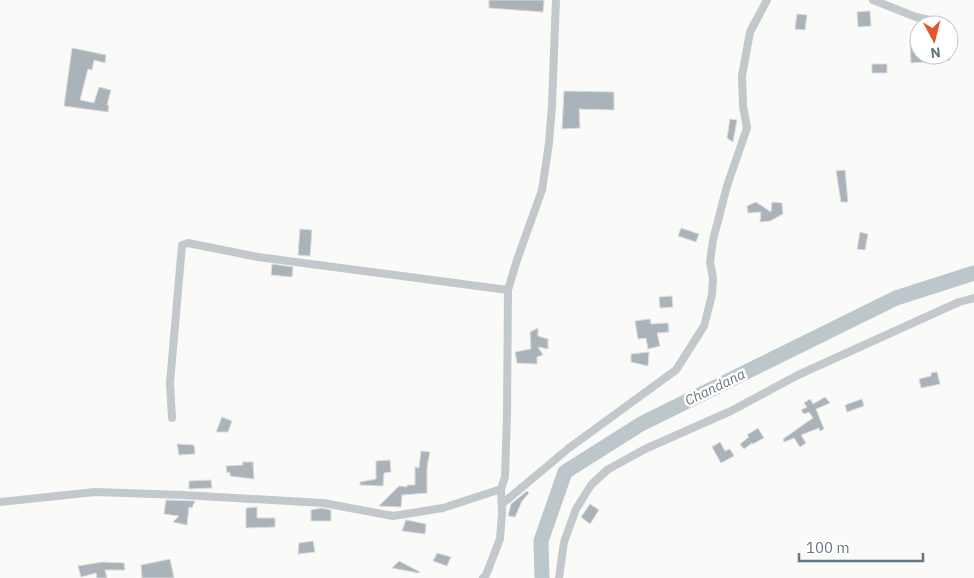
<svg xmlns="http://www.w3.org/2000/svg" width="974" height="578" font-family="'IBM Plex Sans',sans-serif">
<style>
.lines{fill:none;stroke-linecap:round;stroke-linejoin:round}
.river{stroke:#bbc7cb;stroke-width:15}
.building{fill:#aab3b9;stroke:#dcdcda}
.street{stroke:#c3c8cc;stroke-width:8}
.labels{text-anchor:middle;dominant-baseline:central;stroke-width:5;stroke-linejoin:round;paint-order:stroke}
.water-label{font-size:14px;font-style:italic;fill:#60757c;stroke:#fff}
</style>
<rect width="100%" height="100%" fill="#fafaf8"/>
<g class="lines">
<path class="river" d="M542,578L541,541L565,472L641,424L896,298L974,273"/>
</g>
<path class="building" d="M489,0H544L543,12L489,8Z
M870,11L871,26L858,27L857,12Z
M797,14L807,15L805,30L795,29Z
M919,39V55H950V60L911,63L910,40Z
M72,48L106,55L105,63L94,60L92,70L88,69L80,100L94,103L99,87L111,90L107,105H109L108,112L64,106Z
M872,64H887V73H872Z
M564,91L614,92V110L579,109L580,128L562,129Z
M730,119L737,120L733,142L727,138Z
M845,170L848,202H841L836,171Z
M756,202L771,212L772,202L782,203L783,214L770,221L760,222L761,212L748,213L747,206Z
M681,228L699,234L696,242L678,236Z
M300,229L312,230L310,256L298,255Z
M860,232L868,234L865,250L857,249Z
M272,264L293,267L292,277L271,275Z
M672,296L673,307L660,308L659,297Z
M650,319L651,324L668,323L669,332L657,333L660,346L648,349L646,338L638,339L635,321Z
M538,328V336L548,339V349L538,347L543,355L537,357V364L517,363L515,352L531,349L530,332Z
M649,352L648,366L631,362V354Z
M937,372L940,384L921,388L919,379L931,376V373Z
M825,397L830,403L816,409L824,429L820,431L819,428L801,435L806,443L800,447L794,438L784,442L783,439L813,418L809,412L804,414L801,410L807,407L804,403L810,399L813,404Z
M862,399L864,406L847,412L845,405Z
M222,417L232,421L228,432H216Z
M758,428L764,438L753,444L752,443L744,449L740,444L749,437L747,435Z
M720,442L725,451L730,449L734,456L721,463L712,447Z
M177,444L194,445L195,454L179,455Z
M421,451L430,452L427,467V493L402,495L401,507L379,506L399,486L407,487V485H415V467L419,468Z
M390,460L391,472L384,473L383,486L360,485V482L376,479V461Z
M242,462H253L254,479L230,476V472L227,473L226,466L243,465Z
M211,480L212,488L189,489V481Z
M527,491L529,493L522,501L515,517L508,516L511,504Z
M166,500L195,501L192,508L189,507L187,525L173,522L179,516L164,514Z
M590,504L599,510L590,524L581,517Z
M257,507V518H275V527L246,528V508Z
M321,508L331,510V521H311V510Z
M406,520L426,524L425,534L402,531Z
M313,541L315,552L298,554L299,543Z
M437,553L451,557L447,566L433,561Z
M170,559L174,578H142L141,565Z
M399,561L420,572L419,573L392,568Z
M102,562L124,563L125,570H105L107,578H97L96,573L81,577L78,566Z"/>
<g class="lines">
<path class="street" d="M873,0L916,17L947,24
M172,418L170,383L182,245L188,243L258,257L508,290L517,260L542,190L549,143L552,105L556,0
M0,502L95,492L183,495L323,503L393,516L443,508L501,489
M502,504L569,448L676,370L704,326L712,295L713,278L710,262L713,240L727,186L747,128L743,106L742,76L750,32L767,0
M483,578L486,575L500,539L502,513L501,489L505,477L507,415L508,290
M559,578L564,542L576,509L591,485L607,470L645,449L731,411L798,375L959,302L974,298"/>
</g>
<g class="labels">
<g class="water-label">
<text transform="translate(715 387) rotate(-26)">Chandana</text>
</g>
</g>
<g transform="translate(934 40) rotate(173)"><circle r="24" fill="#ffffff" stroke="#c1c8cd"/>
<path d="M0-4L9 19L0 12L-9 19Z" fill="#e4572e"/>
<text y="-8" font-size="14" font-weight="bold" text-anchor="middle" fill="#657683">N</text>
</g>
<path d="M799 553v8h124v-8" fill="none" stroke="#657683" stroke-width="2.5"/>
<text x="806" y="553" font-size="15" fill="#657683" stroke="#ffffff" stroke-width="4" paint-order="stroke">100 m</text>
</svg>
